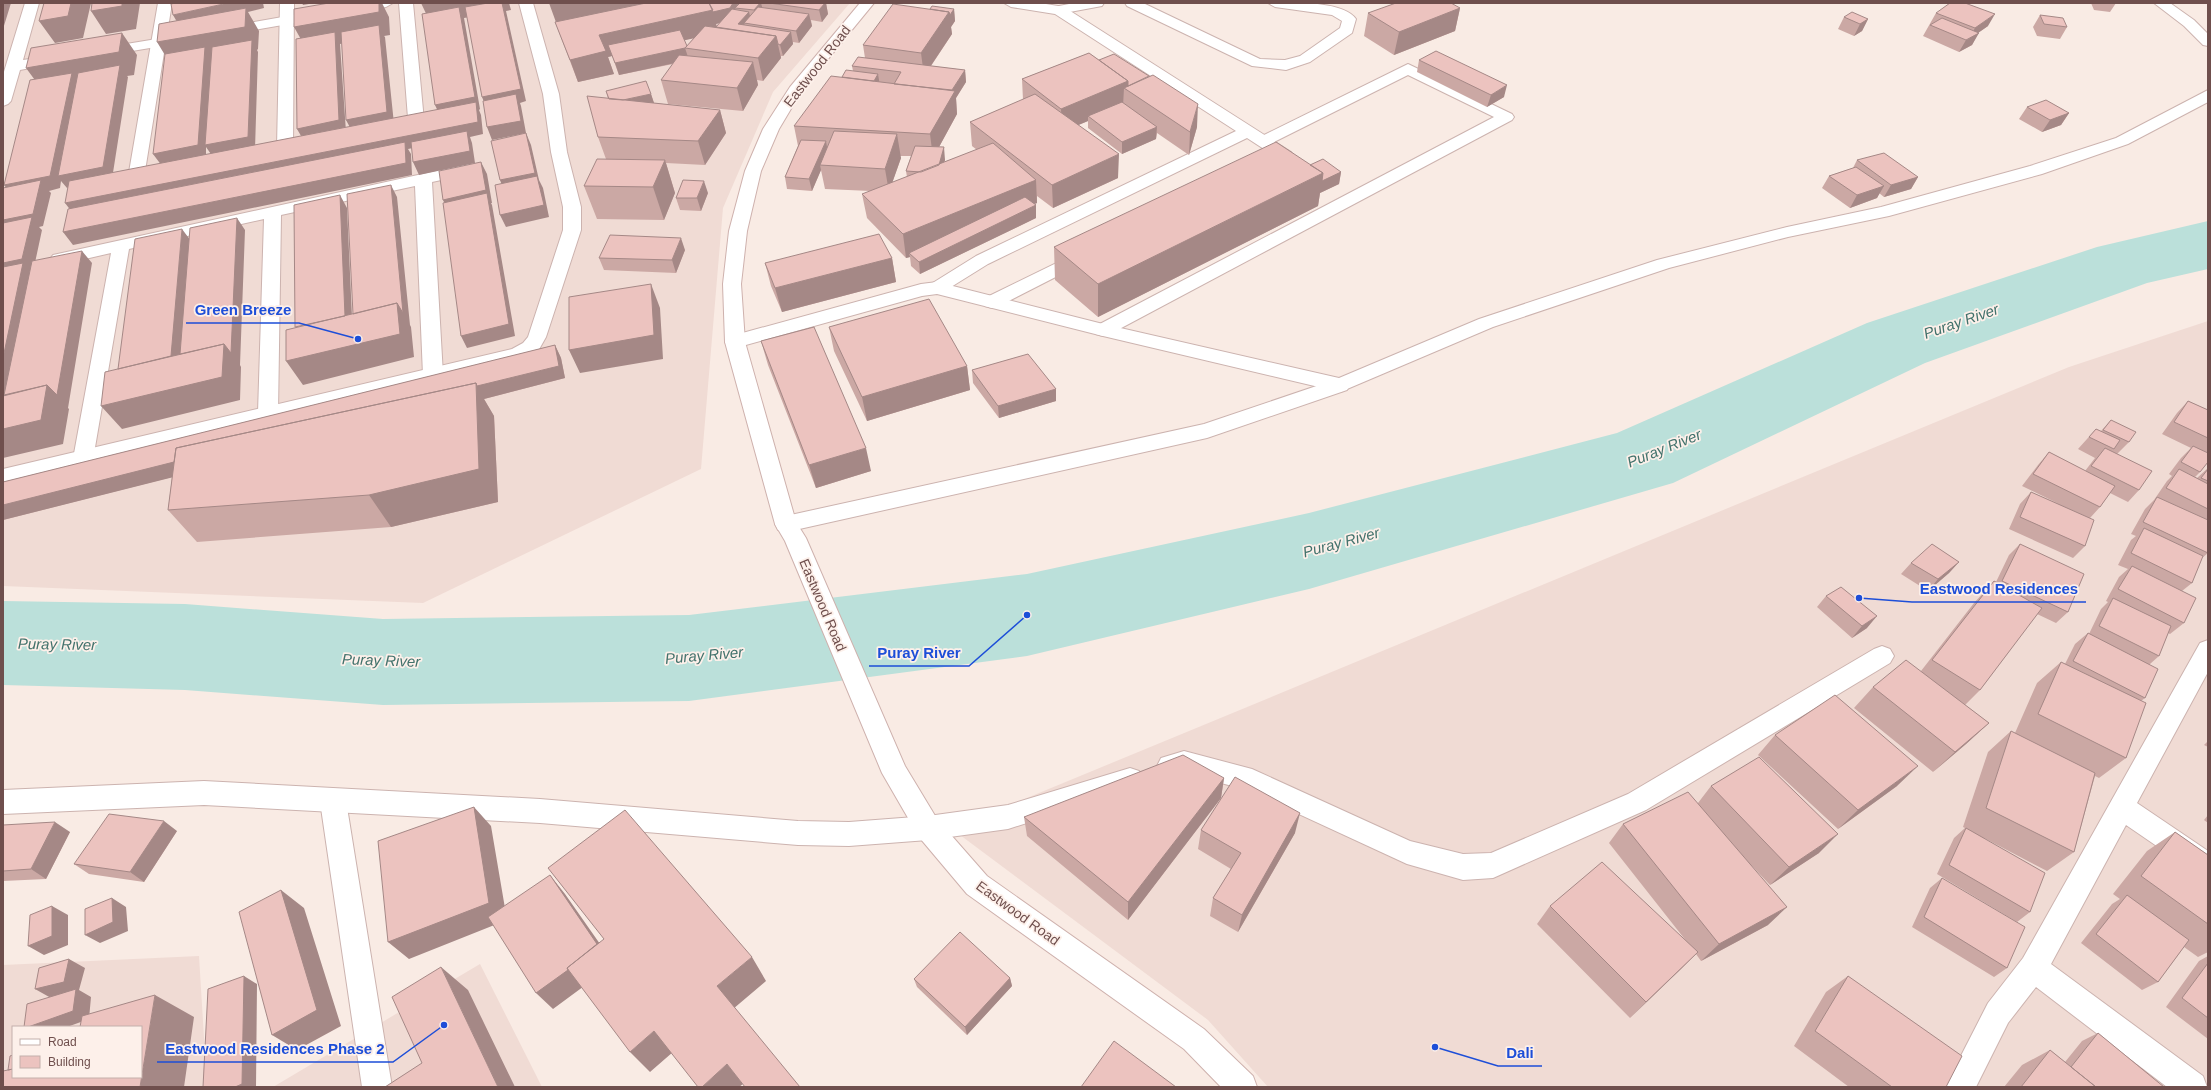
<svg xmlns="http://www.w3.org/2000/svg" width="2211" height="1090" font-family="Arial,sans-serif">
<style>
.residential{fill:#f0dbd4;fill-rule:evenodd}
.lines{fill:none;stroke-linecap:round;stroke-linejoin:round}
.river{fill:#bbe0da;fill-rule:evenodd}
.service-casing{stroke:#ccb3af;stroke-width:2}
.minor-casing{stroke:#ccb3af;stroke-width:2}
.tertiary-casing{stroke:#ccb3af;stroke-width:2}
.secondary-casing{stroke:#ceb1ad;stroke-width:2}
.service{fill:#fff;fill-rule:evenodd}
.minor{fill:#fff;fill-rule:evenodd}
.tertiary{fill:#fff;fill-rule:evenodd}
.secondary{fill:#fff;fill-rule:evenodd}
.wall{fill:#cba8a4;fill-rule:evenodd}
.shaded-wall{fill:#a58886}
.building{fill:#ecc3bf;stroke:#a58886}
.labels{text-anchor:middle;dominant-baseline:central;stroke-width:3.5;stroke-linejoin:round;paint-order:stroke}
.street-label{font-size:14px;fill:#6f4f4d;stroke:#fdf0ea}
.water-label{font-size:15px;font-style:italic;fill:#42726c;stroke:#fdf0ea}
.leader{fill:none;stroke:#1d4ed8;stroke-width:1.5}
.callout-dot{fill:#1d4ed8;stroke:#fdf0ea;stroke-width:1.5}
.callout-label{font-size:15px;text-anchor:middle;font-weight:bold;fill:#1d4ed8;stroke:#fdf0ea;stroke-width:3.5;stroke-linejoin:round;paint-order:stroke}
</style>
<rect width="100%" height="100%" fill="#f9ebe4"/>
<path class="residential" d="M3,3H850L773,92L723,208L701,469L423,603L3,586Z
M2208,321V1087H1268L1208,1020L952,829L2069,367Z
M199,956L207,1087H3V965ZM13,1027H141V1077H13Z
M480,964L542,1087H273Z"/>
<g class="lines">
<path class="river" d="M2208,221V269L2147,283L1925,363L1673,483L1309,589L1027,656L689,701L383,705L185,690L3,685V601L185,604L383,619L689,615L1027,574L1309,513L1617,433L1867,323L2097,247Z"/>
<defs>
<path id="service" d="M158,3H172L145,171L155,169L161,170L163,174L161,178L136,183L130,182L128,178Z
M280,3H294L293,147L291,150H279L277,147Z
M399,3H413L424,121L422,124L395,131L389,129L387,126L389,123L408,118Z
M1074,3H1104L1102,6L1059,14L1052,10L1054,7Z
M1125,3H1143L1260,59L1285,60L1300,56L1340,28L1342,21L1332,15L1275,7L1268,3C1290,3 1342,0 1356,19L1352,33L1310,62L1286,70L1252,66L1127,6Z
M1408,64L1512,114L1514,117L1512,120L1110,334L1103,336L1096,334L1094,330L1096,326L1494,117L1408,75L1270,144H1258L1256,141L1258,138Z
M468,164L474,165L476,169L474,173L432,182L443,375L440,380L433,382L426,380L423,375L415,186L281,215L278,413L275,418L268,420L261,418L258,413L264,219L129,249L93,459L90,464L83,467L76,464L73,459L111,253L59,265L53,263L50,259L53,255Z"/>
<path id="minor" d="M25,3H39L23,60L56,55L61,56L63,59L61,62L56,63L20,70L11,101L8,104L3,106V75Z
M362,3H393L386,7L226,35L219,31L226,27Z
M519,3H533L559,94L567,152L581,207V230L546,337L537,353L517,361L3,485V469L512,349L523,343L528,337L563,230V207L551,152L543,94Z
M1004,3H1040L1064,7L1291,152L1293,155L1281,163H1269L1267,160L1273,155L1247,138L988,264L943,292L937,294L931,292L928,288L931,284L976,256L1236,131L1055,14L1011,7Z
M187,34L192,35L194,38L192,41L102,56L97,55L95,52L97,49L102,48Z
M1081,251L1087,253L1090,257L1087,261L999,306L992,308L985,306L983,302L985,298Z
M1340,378L1347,380L1350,385L1347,390L1207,438L786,532L778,530L775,524L778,518L786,516L1204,424Z
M2208,640V672L2137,803L2208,851V879L2199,875L2126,825L2051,964L2203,1076L2207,1087H2167L2036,987L2008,1023L1976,1087H1945L1988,1003L2023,958L2200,643Z
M1882,646L1890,649L1894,656L1890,663L1646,810L1493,878L1463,880L1407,864L1247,790L1184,773L1170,777L1161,774L1157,766L1161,758L1184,751L1252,769L1410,841L1463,854L1491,853L1628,794L1874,649Z
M1130,768L1139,771L1143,779L1139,787L1008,829L928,840L919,837L915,828L919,819L928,816L1008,805Z
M333,789L342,793L346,801L392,1087H362L320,801L324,793Z"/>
<path id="tertiary" d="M2154,3H2170L2194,20L2208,34V46L2203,45L2184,26Z
M2208,90V102L2128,144L2042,174L1889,216L1788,237L1669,268L1493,327L1340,392L1103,336L937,294L922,296L735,348L728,347L725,342L728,337L921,284L937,282L1103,324L1339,378L1479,319L1657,260L1787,227L1881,207L2030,166L2116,138Z
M204,781L540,799L798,821L849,822L928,816L937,819L941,828L937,837L928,840L849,846L798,845L540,823L204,805L3,814V790Z"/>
<path id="secondary" d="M860,3H874L801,92L779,129L761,171L747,231L741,284L745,342L796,522L806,538L905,766L937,819L987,876L1204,1029L1253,1076L1257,1087H1221L1184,1049L967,894L919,837L882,773L785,541L775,524L725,342L723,284L729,231L745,171L763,129L790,87Z"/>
</defs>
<use href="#service" class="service-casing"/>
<use href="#minor" class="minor-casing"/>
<use href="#tertiary" class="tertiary-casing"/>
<use href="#secondary" class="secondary-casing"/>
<use href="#service" class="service"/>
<use href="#minor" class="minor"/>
<use href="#tertiary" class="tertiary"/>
<use href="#secondary" class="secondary"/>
</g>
<path class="wall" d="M740,3H826L828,14L822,22L811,20L812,26L799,43L793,42V44L783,56H781V58L763,81L757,80L758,85L743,111L668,104L661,80L673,64L619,75L612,56L608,57L614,74L578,82L555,22ZM720,23L717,26L716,24ZM694,38L687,46L684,40Z
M2091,3H2116L2110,12L2094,10Z
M1460,8L1455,31L1394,55L1364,36L1368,13Z
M930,9H954L955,21L951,27L952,34L931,66L965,70L966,82L956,98L957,114L939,147L945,160L944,162L977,150L972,146L970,122L1023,100L1022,79L1089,53L1197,127L1189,155L1157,133L1156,139L1122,154L1088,128V121L1078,125L1118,178L1053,208L1037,196V203L1034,204L1036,205V218L920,274L911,266L910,257L906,258L867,218L862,194L871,191L825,189L821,170L812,191L787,189L785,177L798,146L794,126L842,77L853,71L852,66L865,58L863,45ZM900,156H911L906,171L907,177L892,183L901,158Z
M1936,13L1988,26L1978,33L1972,45L1959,52L1923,36Z
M2040,15L2067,27L2060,39L2037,36L2033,27Z
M1844,17L1868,19L1862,31L1854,36L1838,29Z
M1419,60L1504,97L1487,107L1417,72Z
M606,91L651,94L654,103L720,110L726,133L705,165L666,163L675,193L664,220L597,219L584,186L606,159L598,137L608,99Z
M2027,107L2069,113L2061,125L2042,132L2019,119Z
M1857,160L1918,177L1911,189L1884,197L1879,193L1877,198L1850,208L1822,188L1829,176L1853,168Z
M1310,165L1341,172L1339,184L1320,193L1318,206L1098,317L1055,280L1054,247Z
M708,193L701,211L680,210L676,198Z
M685,250L676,273L604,270L599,258Z
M892,258L896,282L782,312L771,286L765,263Z
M829,327L967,366L970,390L867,421L834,351Z
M761,341L871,471L816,488L768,365Z
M555,345L561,358L565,378L484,399L494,416L498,502L391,527L197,542L168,510L172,477L3,520V482Z
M972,370L1056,389V401L999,418L973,383Z
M2188,401L2208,410V462L2200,472L2195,477L2197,478L2208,468V553L2202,558L2192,583L2182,591L2184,623L2170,634L2168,633L2159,656L2150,664L2145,698L2141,701L2126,758L2099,778L2095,776L2074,852L2047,871L1984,838L2030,912L2017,922L1937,874L1954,838L1965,828L1963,827L1988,752L2011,731L2015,733L2037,683L2061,662L2065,664L2075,644L2088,633L2089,634L2101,609L2108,602L2106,601L2119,577L2128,569L2118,565L2131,540L2136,536L2131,534L2145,509L2154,500L2167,481L2172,476L2169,474L2181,458L2191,448L2162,434L2177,413Z
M2111,420L2129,442L2117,454L2139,490L2128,502L2110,493L2100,507L2090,518L2085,546L2073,558L2009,529L2020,504L2031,492L2059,504L2022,486L2038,465L2049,452L2085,471L2095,458L2078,449L2096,429L2101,431Z
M2020,544L2068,612L2056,623L2037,614L1980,690L1965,705L1989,723L1966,744L1933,772L1854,708L1873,687L1921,671L1974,603L1994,581L1996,582L2009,555Z
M1959,562L1949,573L1928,591L1901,574L1911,563Z
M1826,596L1867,628L1852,638L1817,607Z
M1775,735L1897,786L1838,829L1758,755Z
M2208,741V747L2204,745Z
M1224,778L1221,798L1128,920L1027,836L1024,817Z
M1711,786L1819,853L1770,885L1752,866L1768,925L1701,961L1696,954L1630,1018L1537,924L1550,906L1687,942L1609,843L1623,824L1698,803Z
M2208,815V823L2204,820Z
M3,825L70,832L46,879L3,881Z
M1201,830L1295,833L1238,932L1210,916L1213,898L1231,869L1198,849Z
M177,831L144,882L89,874L74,864Z
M2175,832L2208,855V952L2198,957L2184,947L2158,982L2142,990L2081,943L2112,904L2120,899L2113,894L2147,851Z
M1942,878L2007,968L1994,977L1912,927L1930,888Z
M2208,956V1039L2166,1007L2199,961Z
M1848,976L1946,1087H1849L1794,1046L1826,992Z
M1010,978L1012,986L967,1035L917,987L914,979Z
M2098,1033L2164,1087H2004L2022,1065L2050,1050L2065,1062L2082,1041Z"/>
<path class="shaded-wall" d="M3,3H11L3,29Z
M71,3H91L83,38L55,43L39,21Z
M122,3H140L136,29L106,34L91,11Z
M228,3H263L264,8L248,12L259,31L258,49L257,50L258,52L255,149L213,157L206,147V157L162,166L153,154L171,65L157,42L180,27L173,15Z
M302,3H315L303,5Z
M379,3H382L389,17L390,35L384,36L385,37L394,124L353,133L346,120L380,36L340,44L346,132L304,141L297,129L307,50L294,27Z
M421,3H509L511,10L506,11L526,101L520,103L521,106L526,133L492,140L487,127V109L482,97L504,11L464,18L480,109L479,110L481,115L483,134L470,137L472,143L475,163L419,175L413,162L468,137L408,149L411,154L412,175L73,245L63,232L75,216L65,203L441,118L435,105L431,24Z
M549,3H674L557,25Z
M733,3H739L735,8L737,14L733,19L716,24L718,33L612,56L608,45L612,56L608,57L614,74L578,82L570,60L599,35L713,10Z
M760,3H761L764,14L756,22L754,10Z
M825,3H826L828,14L822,22L819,10Z
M1460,8L1455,31L1394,55L1399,32Z
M954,9L955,21L951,27L952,34L924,76L921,53L949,12Z
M749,12L752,24L744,23L746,30L738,24Z
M809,14L812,26L799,43L796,31Z
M1995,14L1988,26L1975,35L1979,33L1972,45L1959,52L1966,40L1969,39L1975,28Z
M1868,19L1862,31L1854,36L1860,24Z
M791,32L793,44L783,56L780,45Z
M122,33L137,55L134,75L127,76L128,77L112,179L67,188L61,181L60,188L49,191L51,193L43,226L39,227L42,230L33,272L47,385L82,251L92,263L68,408L69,409L63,444L3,458V220L14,198L4,185L43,91L26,68Z
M776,36L781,58L763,81L758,58Z
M685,48L689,60L619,75L615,63Z
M753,62L758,85L743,111L737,88Z
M965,70L966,82L956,98L957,114L933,158L930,134L949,95Z
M878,74L880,86L873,83Z
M1128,81V91L1124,88L1123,106L1088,116V121L1062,132L1061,109Z
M1507,85L1504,97L1487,107L1491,95Z
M651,94L655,106L611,103Z
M1198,104L1197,127L1189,155L1190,132Z
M720,110L726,133L705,165L698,141Z
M2069,113L2061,125L2042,132L2050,120Z
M1157,127L1156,139L1122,154V142Z
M526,133L531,145L539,180L543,188L549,217L506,227L500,215L505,193L500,180Z
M897,134L901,158L889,192L885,169Z
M826,141L828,153L820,165L821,170L812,191L809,179Z
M944,147L945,160L938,185L936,173Z
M1119,154L1118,178L1053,208L1052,185Z
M665,160L675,193L664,220L653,187Z
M481,162L487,174L492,203H491L492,205L515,336L467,348L461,336L449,212L443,200Z
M1341,172L1339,184L1320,193L1318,206L1098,317V284L1323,173Z
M1918,177L1911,189L1884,197L1891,185Z
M1036,180L1037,203L912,256L909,253L910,257L906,258L903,234Z
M704,181L708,193L701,211L697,198Z
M391,185L397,197L410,325L411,327L414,357L303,385L286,361L397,303Z
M1884,186L1877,198L1850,208L1857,195Z
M340,195L347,208L353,339L304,350Z
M1036,205V218L920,274L919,262Z
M237,218L245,230L240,365L241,367L240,400L122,429L101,406L127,393L176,294L182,229L191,241L224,344Z
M681,238L685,250L676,273L672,260Z
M892,258L896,282L782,312L775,288Z
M651,284L660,308L663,359L580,373L569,350Z
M555,345L561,358L565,378L484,399L494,416L498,502L391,527L369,495L476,401L3,520V505L476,383Z
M967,366L970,390L867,421L862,397Z
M1056,389V401L999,418L998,406Z
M866,448L871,471L816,488L809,465Z
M1959,562L1949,573L1928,591L1938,579Z
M1877,616L1867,628L1852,638L1862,626Z
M1989,723L1966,744L1933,772L1955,752Z
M1918,766L1897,786L1838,829L1858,810Z
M1224,778L1221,798L1128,920V902Z
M474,807L491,826L507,920L409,959L388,942Z
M1300,813L1295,833L1238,932L1242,915Z
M164,821L177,831L144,882L130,872Z
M55,822L70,832L46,879L31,869Z
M1838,834L1819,853L1770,885L1789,867Z
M550,875L565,894L614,964L553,1009L536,993Z
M281,890L304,908L341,1026L297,1050L272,1035Z
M112,898L126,907L128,931L100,943L85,935Z
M52,906L68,915V945L44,955L28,946Z
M1787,907L1768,925L1701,961L1719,944Z
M1698,952L1681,969L1630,1018L1646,1002Z
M752,957L766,981L733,1009L717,986Z
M69,959L85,968L79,990L91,997L89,1019L67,1027H28L51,998L35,989Z
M441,967L468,990L515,1087H498Z
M244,976L257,984L256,1087H235Z
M1010,978L1012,986L967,1035L965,1027Z
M155,995L194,1017L184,1087H140Z
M654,1031L673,1052L650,1072L630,1052Z
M727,1064L743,1084L739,1087H702Z"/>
<path class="building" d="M44,3H71L68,16L39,21Z
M92,3H122V6L91,11Z
M175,3H228L173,15L171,4Z
M329,3H379V12L294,27V9Z
M488,3H502L521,89L482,97L465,7Z
M646,3H709L713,10L599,35L606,51L570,60L555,22Z
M709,3H733L730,8L713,12Z
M740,3H760L754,10L735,8Z
M769,3H825L819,10Z
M1396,3H1451L1460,8L1399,32L1368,13Z
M1950,3H1965L1995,14L1975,28L1936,13Z
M893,4L949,12L921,53L863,45Z
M932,6L954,9L950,15L949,12L930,9Z
M459,7L475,97L435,105L422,14Z
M758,7L809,14L796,31L744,23Z
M246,8L245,27L157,42L159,24Z
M732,9L749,12L738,24L791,32L780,45L778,44L776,36L716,27Z
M1852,12L1868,19L1860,24L1844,17Z
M2040,15L2063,18L2067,27L2044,24Z
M1942,18L1979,33L1966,40L1930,25Z
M379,25L387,112L346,120L341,32Z
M705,26L776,36L758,58L685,48Z
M680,30L687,46L685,48L615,63L608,45Z
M335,32L339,120L297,129L296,39Z
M122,33L119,52L26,68L31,48Z
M252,40L248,137L205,145L212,47Z
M205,47L198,145L153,154L165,54Z
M1436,51L1507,85L1491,95L1419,60Z
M1089,53L1128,81L1061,109L1022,79Z
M1114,54L1149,76L1128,86V81L1099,60Z
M679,55L753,62L737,88L661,80Z
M858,57L965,70L952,90L894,84L901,72L852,66Z
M120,65L103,167L58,176L78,73Z
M846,70L878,74L874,81L842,77Z
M72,73L50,176L4,185L30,80Z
M1153,75L1198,104L1190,132L1124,88Z
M831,76L955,91L930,134L794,126Z
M646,81L651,94L623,100L609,99L606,91Z
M516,94L521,121L487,127L483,101Z
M1035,94L1119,154L1052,185L970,122Z
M587,96L720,110L698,141L598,137Z
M2046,100L2069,113L2050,120L2027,107Z
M476,102L478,122L65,203L69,181Z
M1122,102L1157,127L1122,142L1088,116Z
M467,131L470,151L413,162L411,142Z
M834,131L897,134L885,169L820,165Z
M526,133L535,173L500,180L491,141Z
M801,140L826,141L809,179L785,177Z
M405,142L406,163L63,232L68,209Z
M1276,142L1323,173L1098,284L1054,247Z
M993,143L1036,180L903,234L862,194Z
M915,146L944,147L939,165L921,172L906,171Z
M1884,153L1918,177L1891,185L1857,160Z
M597,159L665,160L653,187L584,186Z
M1323,159L1341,172L1322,181L1323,173L1310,165Z
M481,162L486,190L443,200L439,171Z
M1856,167L1884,186L1857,195L1829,176Z
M537,176L544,205L500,215L495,185Z
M41,180L33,214L3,220V188Z
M683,180L704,181L697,198H676Z
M391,185L403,313L397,303L353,314L347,194Z
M487,193L509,324L461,336L443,203Z
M340,195L345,316L295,327L294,205Z
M1025,197L1036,205L919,262L909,253Z
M32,217L22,259L3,263V223Z
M237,218L231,353L224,344L180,354L190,228Z
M182,229L171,356L118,369L135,239Z
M879,234L892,258L775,288L765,263Z
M610,235L681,238L672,260L599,258Z
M82,251L57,395L47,385L4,395L32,261Z
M23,263L3,358V267Z
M651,284L654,335L569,350V297Z
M929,299L967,366L862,397L829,327Z
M397,303L400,334L286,361V330Z
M814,327L866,448L809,465L761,341Z
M224,344L222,377L101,406L105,372Z
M555,345L559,366L477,386L476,383L176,448L174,462L3,505V482Z
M1028,354L1056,389L998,406L972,370Z
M476,383L479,469L369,495L168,510L176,448Z
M47,385L41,420L3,429V396Z
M2188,401L2208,410V438L2174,422Z
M2111,420L2136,432L2129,442L2103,430Z
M2096,429L2120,440L2114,449L2089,437Z
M2193,446L2208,453V462L2200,472L2181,462Z
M2105,448L2152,471L2139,490L2091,466Z
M2049,452L2115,486L2100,507L2033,474Z
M2179,469L2208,484V509L2166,488Z
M2208,469V481L2201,478Z
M2031,492L2094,520L2085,546L2020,517Z
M2157,497L2208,520V553L2143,522Z
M2144,528L2203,556L2192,583L2131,553Z
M1932,544L1959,562L1938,579L1911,563Z
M2020,544L2084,574L2068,612L2002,581Z
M2132,566L2196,598L2184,623L2118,589Z
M1994,581L2042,608L1980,690L1932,660Z
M1841,587L1877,616L1862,626L1826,596Z
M2113,598L2171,626L2159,656L2099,626Z
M2088,633L2158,669L2145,698L2073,661Z
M1906,660L1989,723L1955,752L1873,687Z
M2061,662L2146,703L2126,758L2038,714Z
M1835,695L1918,766L1858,810L1775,735Z
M2011,731L2095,773L2074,852L1986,808Z
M1183,755L1224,778L1128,902L1024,817Z
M1759,757L1838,834L1789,867L1711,786Z
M1235,777L1300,813L1242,915L1213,898L1241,853L1201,830Z
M1688,792L1787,907L1719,944L1623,824Z
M474,807L489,903L388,942L378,841Z
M625,810L752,957L717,986L800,1087H745L727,1064L702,1087H698L654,1031L630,1052L567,968L604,939L548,868Z
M109,814L164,821L130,872L74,864Z
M55,822L31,869L3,871V825Z
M1966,828L2045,873L2030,912L1949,865Z
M2175,832L2208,855V924L2141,876Z
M1602,862L1698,952L1646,1002L1550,906Z
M550,875L597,944L567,968L568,970L536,993L488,917Z
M1942,878L2025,927L2007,968L1924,917Z
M281,890L317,1010L272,1035L239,912Z
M2127,895L2189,940L2158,982L2096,934Z
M112,898L113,922L85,935V909Z
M52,906V936L28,946L30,915Z
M960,932L1010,978L965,1027L914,979Z
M69,959L64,982L35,989L39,968Z
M2208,963V1018L2182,998Z
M441,967L498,1087H385L422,1063L392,997Z
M244,976L242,1084L235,1087H203L208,989Z
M1848,976L1962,1056L1946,1087H1892L1815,1031Z
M76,989L73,1011L28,1027H24L27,1004Z
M155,995L140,1087H3V1071L13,1069V1077H141V1027H80L82,1016Z
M2098,1033L2164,1087H2096L2071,1067Z
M1114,1041L1176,1087H1081Z
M2050,1050L2096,1087H2021Z
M13,1055V1069L8,1070L10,1056Z"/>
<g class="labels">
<g class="street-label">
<text transform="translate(817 66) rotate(-52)">Eastwood Road</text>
<text transform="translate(823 605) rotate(67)">Eastwood Road</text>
<text transform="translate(1018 913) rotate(36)">Eastwood Road</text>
</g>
<g class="water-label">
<text transform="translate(1961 321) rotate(-19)">Puray River</text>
<text transform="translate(1664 448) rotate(-22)">Puray River</text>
<text transform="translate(1341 542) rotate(-15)">Puray River</text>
<text transform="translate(57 644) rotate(1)">Puray River</text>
<text transform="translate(704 655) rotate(-5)">Puray River</text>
<text transform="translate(381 660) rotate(2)">Puray River</text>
</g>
</g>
<path class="leader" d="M358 339L299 323H186M1859 598L1912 602H2086M1027 615L969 666H869M444 1025L393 1062H157M1435 1047L1498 1066H1542"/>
<g class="callout-dot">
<circle cx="358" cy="339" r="4"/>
<circle cx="1859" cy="598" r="4"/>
<circle cx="1027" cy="615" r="4"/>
<circle cx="444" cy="1025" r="4"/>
<circle cx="1435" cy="1047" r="4"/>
</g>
<g class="callout-label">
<text x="243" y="315">Green Breeze</text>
<text x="1999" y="594">Eastwood Residences</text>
<text x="919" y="658">Puray River</text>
<text x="275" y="1054">Eastwood Residences Phase 2</text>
<text x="1520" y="1058">Dali</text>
</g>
<rect width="2211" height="1090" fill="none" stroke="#6f4f4d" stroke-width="8"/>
<rect x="12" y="1026" width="130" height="52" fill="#fdf0ea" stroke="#c4b0ab"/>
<rect x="20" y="1039" width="20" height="6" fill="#ffffff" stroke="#c4b0ab"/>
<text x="48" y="1046" font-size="12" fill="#6f4f4d">Road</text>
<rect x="20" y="1056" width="20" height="12" fill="#ecc3bf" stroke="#c4b0ab"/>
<text x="48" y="1066" font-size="12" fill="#6f4f4d">Building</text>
</svg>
